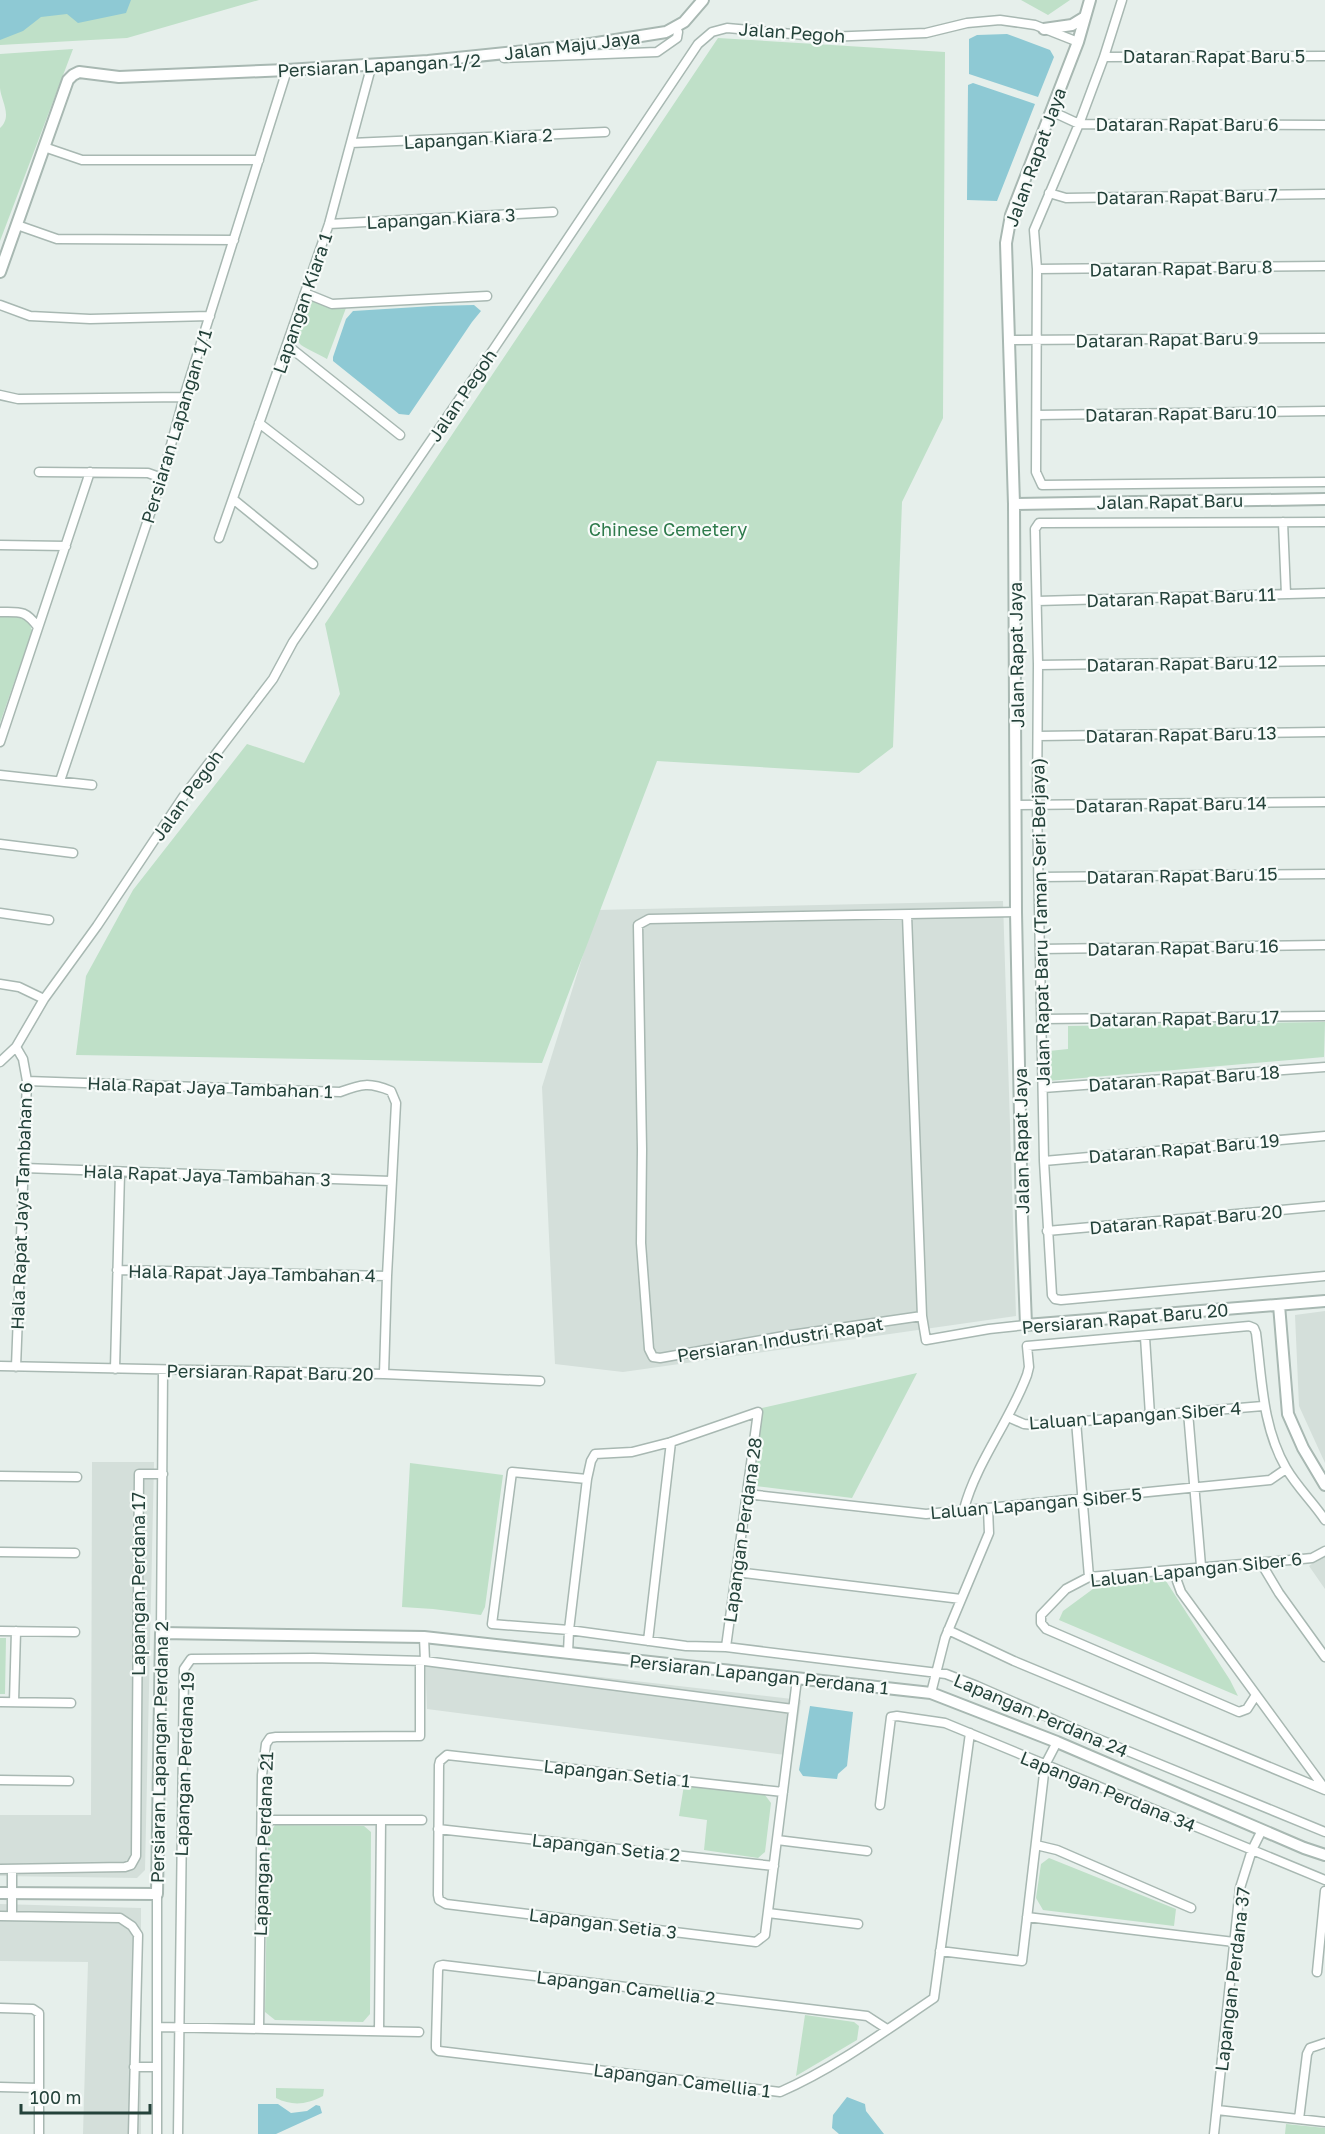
<svg xmlns="http://www.w3.org/2000/svg" width="1325" height="2134" font-family="'Golos Text',sans-serif">
<style>
.built{fill:#d4dfda}
.green{fill:#bfe0c8}
.water{fill:#8ec9d4}
.lines{fill:none;stroke-linecap:round;stroke-linejoin:round}
.minor-casing{stroke:#a8b8b2;stroke-width:11}
.tertiary-casing{stroke:#a8b8b2;stroke-width:14}
.minor{stroke:#fff;stroke-width:8}
.tertiary{stroke:#fff;stroke-width:10}
.labels{text-anchor:middle;dominant-baseline:central;stroke-width:4.5;stroke-linejoin:round;paint-order:stroke}
.street-label{font-size:18px;fill:#24423a;stroke:#f7fbf9}
.park-label{font-size:18px;fill:#2d7a4b;stroke:#f7fbf9}
</style>
<rect width="100%" height="100%" fill="#e6efeb"/>
<path class="built" d="M1003,901L1016,1316L623,1372L555,1364L542,1087L597,910Z
M1325,1311V1463L1299,1406L1295,1315Z
M92,1462H154L145,1870L137,1878L0,1876V1815H91Z
M1325,1554V1589L1309,1566Z
M425,1657L801,1700L793,1756L427,1709Z
M0,1904L141,1908V2134H83L88,1962L0,1961Z"/>
<path class="green" d="M0,0H259L127,38L0,45Z
M1021,0H1070L1048,15Z
M718,38L945,52L943,418L902,502L893,747L859,773L657,761L542,1063L76,1055L86,976L133,890L247,744L304,763L340,694L325,624Z
M73,49L0,241V128C13,116 1,101 0,88C0,76 0,65 0,54Z
M307,299L330,308H346L327,359C319,354 308,350 301,345C290,335 303,311 307,299Z
M0,616H17L29,622L32,631L0,723Z
M1325,1022L1324,1057L1048,1081L1049,1051L1068,1049V1026Z
M917,1373L852,1498L755,1486L762,1408Z
M410,1463L503,1475L485,1607L481,1615L433,1609L402,1607Z
M1164,1578L1230,1680L1238,1696L1059,1620L1063,1611L1097,1586Z
M0,1638H6L5,1694H0Z
M684,1785L765,1795L771,1803L765,1852L758,1858L704,1850L707,1820L679,1816Z
M275,1825L364,1826L371,1832L370,2014L363,2022L275,2020L265,2012L268,1837Z
M1049,1858L1176,1909L1174,1926L1043,1910L1036,1898L1041,1864Z
M805,2015L854,2022L859,2026L857,2040L796,2076Z
M276,2088L324,2089L323,2096C306,2105 292,2106 276,2098Z
M1286,2124L1325,2128V2134H1285Z"/>
<path class="water" d="M0,0H131L126,13L78,23L67,14L41,17L23,31L0,40Z
M1007,34L1050,50L1054,57L1038,97L969,74V39L977,35Z
M973,83L1035,104L997,201L967,200L968,85Z
M474,305L481,311L472,322L409,415L399,414L333,361V357L346,319L353,311L433,306Z
M810,1706L853,1712L847,1766L838,1774L837,1779L803,1776L799,1770Z
M847,2097L865,2104L866,2111L884,2134H839L832,2128L833,2115Z
M258,2104H278L291,2113L307,2111L316,2105L320,2106L322,2113L276,2134H258Z"/>
<g class="lines">
<defs>
<path id="minor" d="M1122,0L1104,57L1079,124L1034,230L1037,269L1036,472L1042,485L1325,482
M1104,57L1325,56
M504,58L657,52L677,38L678,32L676,28
M1051,111L1079,124L1325,125
M351,143L605,132
M44,147L82,160H259
M1049,193L1066,198L1325,194
M329,224L553,212
M17,225L57,239L234,240
M1037,269L1325,266
M305,293L332,304L487,296
M0,305L30,316L90,319L210,316
M1008,340L1325,338
M287,345L400,435
M0,395L18,399L184,397
M1037,415L1325,411
M259,423L359,500
M39,472L148,473L162,478
M233,499L313,564
M1283,522L1286,594
M1325,522L1044,523H1039L1035,529L1038,665L1037,806L1044,1161L1052,1295L1055,1299L1061,1300L1325,1276
M219,538L329,224L372,64
M0,545L66,546
M1037,601L1325,593
M0,612C21,612 25,610 38,627
M1038,665L1325,661
M1038,736L1325,732
M0,742L90,472
M0,775L92,785
M60,781L162,478L184,397L287,70
M1017,805L1325,802
M0,844L73,853
M1040,877L1325,874
M0,913L49,920
M907,915L922,1316L784,1336L660,1358L653,1357L649,1349L641,1243L642,1149L638,925L649,919L1016,912
M1040,949L1325,945
M0,984L19,987L44,999
M1042,1019L1325,1016
M16,1047L23,1059L27,1081L16,1367
M0,1062L16,1047L44,999L97,926L183,797L273,679L293,642L495,347L698,44L712,32L727,28L827,37L926,33L967,23L1000,20L1035,25L1078,42
M27,1081L340,1092C362,1084 369,1082 391,1091L396,1103L387,1276L384,1374
M1043,1088L1325,1067
M1044,1161L1325,1136
M24,1168L391,1181
M1047,1231L1325,1206
M117,1270L387,1276
M922,1316L926,1340L989,1329L1026,1325
M1145,1337L1150,1415
M0,1366L384,1374L540,1381
M115,1369L120,1172
M1188,1412L1201,1566
M1008,1417L1024,1424L1036,1425L1263,1406
M1076,1421L1089,1577
M0,1476L77,1477
M587,1479L512,1472L492,1624L569,1630L686,1646L726,1647L946,1674L977,1686L1091,1736L1325,1832
M747,1494L926,1514L1270,1480L1286,1469
M964,1509C976,1463 1010,1421 1027,1375L1029,1367L1027,1346L1249,1326L1254,1328L1256,1333C1262,1379 1262,1426 1286,1468C1297,1487 1313,1502 1325,1520
M0,1552L75,1553
M1261,1563L1279,1593L1325,1657
M1178,1570L1177,1581L1181,1592L1325,1789
M736,1572L961,1599
M948,1630L1014,1661L1325,1790
M0,1631L75,1632
M161,1633L163,1370
M424,1637L425,1661
M648,1641L671,1442
M568,1653L569,1630L587,1479L591,1461L595,1454L632,1452L671,1442L758,1412L726,1647
M931,1693L945,1638L989,1533L988,1508
M1256,1695L1247,1709L1239,1712L1046,1629L1041,1623V1615L1066,1589L1089,1577L1302,1559L1312,1558L1325,1551
M0,1702L71,1703
M14,1702L16,1631
M0,1780L69,1781
M783,1792L447,1755L440,1761L439,1765L438,1895L439,1900L446,1904L756,1942L765,1935L797,1679
M880,1805L891,1717L897,1716L945,1723L1325,1880
M262,1820H422
M438,1829L774,1866
M777,1840L867,1851
M1036,1845L1057,1850L1191,1908
M0,1869L125,1867L131,1865L136,1856L139,1474H163
M12,1869V1916
M768,1913L858,1924
M0,1916L120,1918L132,1926L138,1935L133,2134
M1027,1917L1234,1942
M940,1951L1022,1961L1045,1765L1057,1742
M1317,1972L1325,1891
M0,2008L33,2009L39,2013V2134
M157,2027L419,2032
M259,2029L262,1775L266,1744L270,1738L276,1737L420,1736V1661
M887,2029L867,2016L443,1965L439,1966L438,1970L436,2043V2048L439,2051L780,2092C835,2068 885,2031 934,1998L970,1733
M379,2031L381,1820
M134,2067H157
M0,2087L39,2088
M1217,2110L1325,2122
M1299,2119L1307,2054L1310,2048L1325,2043
M157,2134V1894
M178,2134L184,1669L191,1659L313,1658L425,1661L793,1709
M1214,2134L1240,1888L1252,1850L1262,1830"/>
<path id="tertiary" d="M1090,0L1078,42L1011,215L1006,243L1014,504L1016,912L1022,1219L1026,1325L1325,1301
M1044,29L1072,25L1085,17
M0,272L68,80L73,75L79,72L119,77L287,70L428,61L584,45L666,32L684,22L703,0
M1014,504L1325,499
M1279,1305L1288,1414L1303,1448L1325,1485
M0,1893L157,1894L161,1633L424,1637L931,1693L1057,1742L1304,1848L1325,1855"/>
</defs>
<use href="#minor" class="minor-casing"/>
<use href="#tertiary" class="tertiary-casing"/>
<use href="#minor" class="minor"/>
<use href="#tertiary" class="tertiary"/>
</g>
<g class="labels">
<g class="street-label">
<text transform="translate(792 32) rotate(4)">Jalan Pegoh</text>
<text transform="translate(572 45) rotate(-7)">Jalan Maju Jaya</text>
<text x="1214" y="56">Dataran Rapat Baru 5</text>
<text transform="translate(379 65) rotate(-3)">Persiaran Lapangan 1/2</text>
<text x="1187" y="124">Dataran Rapat Baru 6</text>
<text transform="translate(478 138) rotate(-3)">Lapangan Kiara 2</text>
<text transform="translate(1035 157) rotate(-70)">Jalan Rapat Jaya</text>
<text transform="translate(1187 196) rotate(-1)">Dataran Rapat Baru 7</text>
<text transform="translate(441 218) rotate(-3)">Lapangan Kiara 3</text>
<text transform="translate(1181 268) rotate(-1)">Dataran Rapat Baru 8</text>
<text transform="translate(302 303) rotate(-71)">Lapangan Kiara 1</text>
<text transform="translate(1167 339) rotate(-1)">Dataran Rapat Baru 9</text>
<text transform="translate(462 395) rotate(-56)">Jalan Pegoh</text>
<text transform="translate(1181 413) rotate(-1)">Dataran Rapat Baru 10</text>
<text transform="translate(176 426) rotate(-73)">Persiaran Lapangan 1/1</text>
<text transform="translate(1170 501) rotate(-1)">Jalan Rapat Baru</text>
<text transform="translate(1181 597) rotate(-2)">Dataran Rapat Baru 11</text>
<text transform="translate(1016 655) rotate(-91)">Jalan Rapat Jaya</text>
<text transform="translate(1182 663) rotate(-1)">Dataran Rapat Baru 12</text>
<text transform="translate(1181 734) rotate(-1)">Dataran Rapat Baru 13</text>
<text transform="translate(187 795) rotate(-54)">Jalan Pegoh</text>
<text transform="translate(1171 804) rotate(-1)">Dataran Rapat Baru 14</text>
<text transform="translate(1182 875) rotate(-1)">Dataran Rapat Baru 15</text>
<text transform="translate(1040 922) rotate(-91)">Jalan Rapat Baru (Taman Seri Berjaya)</text>
<text transform="translate(1183 947) rotate(-1)">Dataran Rapat Baru 16</text>
<text transform="translate(1184 1018) rotate(-1)">Dataran Rapat Baru 17</text>
<text transform="translate(1184 1078) rotate(-4)">Dataran Rapat Baru 18</text>
<text transform="translate(210 1087) rotate(2)">Hala Rapat Jaya Tambahan 1</text>
<text transform="translate(1021 1141) rotate(-91)">Jalan Rapat Jaya</text>
<text transform="translate(1184 1148) rotate(-5)">Dataran Rapat Baru 19</text>
<text transform="translate(207 1175) rotate(2)">Hala Rapat Jaya Tambahan 3</text>
<text transform="translate(21 1206) rotate(-88)">Hala Rapat Jaya Tambahan 6</text>
<text transform="translate(1186 1219) rotate(-5)">Dataran Rapat Baru 20</text>
<text transform="translate(252 1273) rotate(1)">Hala Rapat Jaya Tambahan 4</text>
<text transform="translate(1125 1318) rotate(-5)">Persiaran Rapat Baru 20</text>
<text transform="translate(780 1339) rotate(-9)">Persiaran Industri Rapat</text>
<text transform="translate(270 1372) rotate(1)">Persiaran Rapat Baru 20</text>
<text transform="translate(1135 1415) rotate(-4)">Laluan Lapangan Siber 4</text>
<text transform="translate(1036 1503) rotate(-5)">Laluan Lapangan Siber 5</text>
<text transform="translate(742 1530) rotate(-82)">Lapangan Perdana 28</text>
<text transform="translate(1196 1569) rotate(-6)">Laluan Lapangan Siber 6</text>
<text transform="translate(138 1584) rotate(-90)">Lapangan Perdana 17</text>
<text transform="translate(759 1674) rotate(6)">Persiaran Lapangan Perdana 1</text>
<text transform="translate(1041 1715) rotate(23)">Lapangan Perdana 24</text>
<text transform="translate(159 1752) rotate(-89)">Persiaran Lapangan Perdana 2</text>
<text transform="translate(184 1764) rotate(-88)">Lapangan Perdana 19</text>
<text transform="translate(617 1773) rotate(6)">Lapangan Setia 1</text>
<text transform="translate(1108 1791) rotate(22)">Lapangan Perdana 34</text>
<text transform="translate(263 1844) rotate(-88)">Lapangan Perdana 21</text>
<text transform="translate(606 1847) rotate(6)">Lapangan Setia 2</text>
<text transform="translate(603 1923) rotate(7)">Lapangan Setia 3</text>
<text transform="translate(1232 1979) rotate(-83)">Lapangan Perdana 37</text>
<text transform="translate(626 1987) rotate(7)">Lapangan Camellia 2</text>
<text transform="translate(682 2080) rotate(7)">Lapangan Camellia 1</text>
</g>
<g class="park-label">
<text x="668" y="529">Chinese Cemetery</text>
</g>
</g>
<path d="M21 2104v9h129v-9" fill="none" stroke="#24423a" stroke-width="3"/>
<text x="30" y="2104" font-size="18" fill="#24423a" stroke="#f7fbf9" stroke-width="4.5" paint-order="stroke">100 m</text>
</svg>
